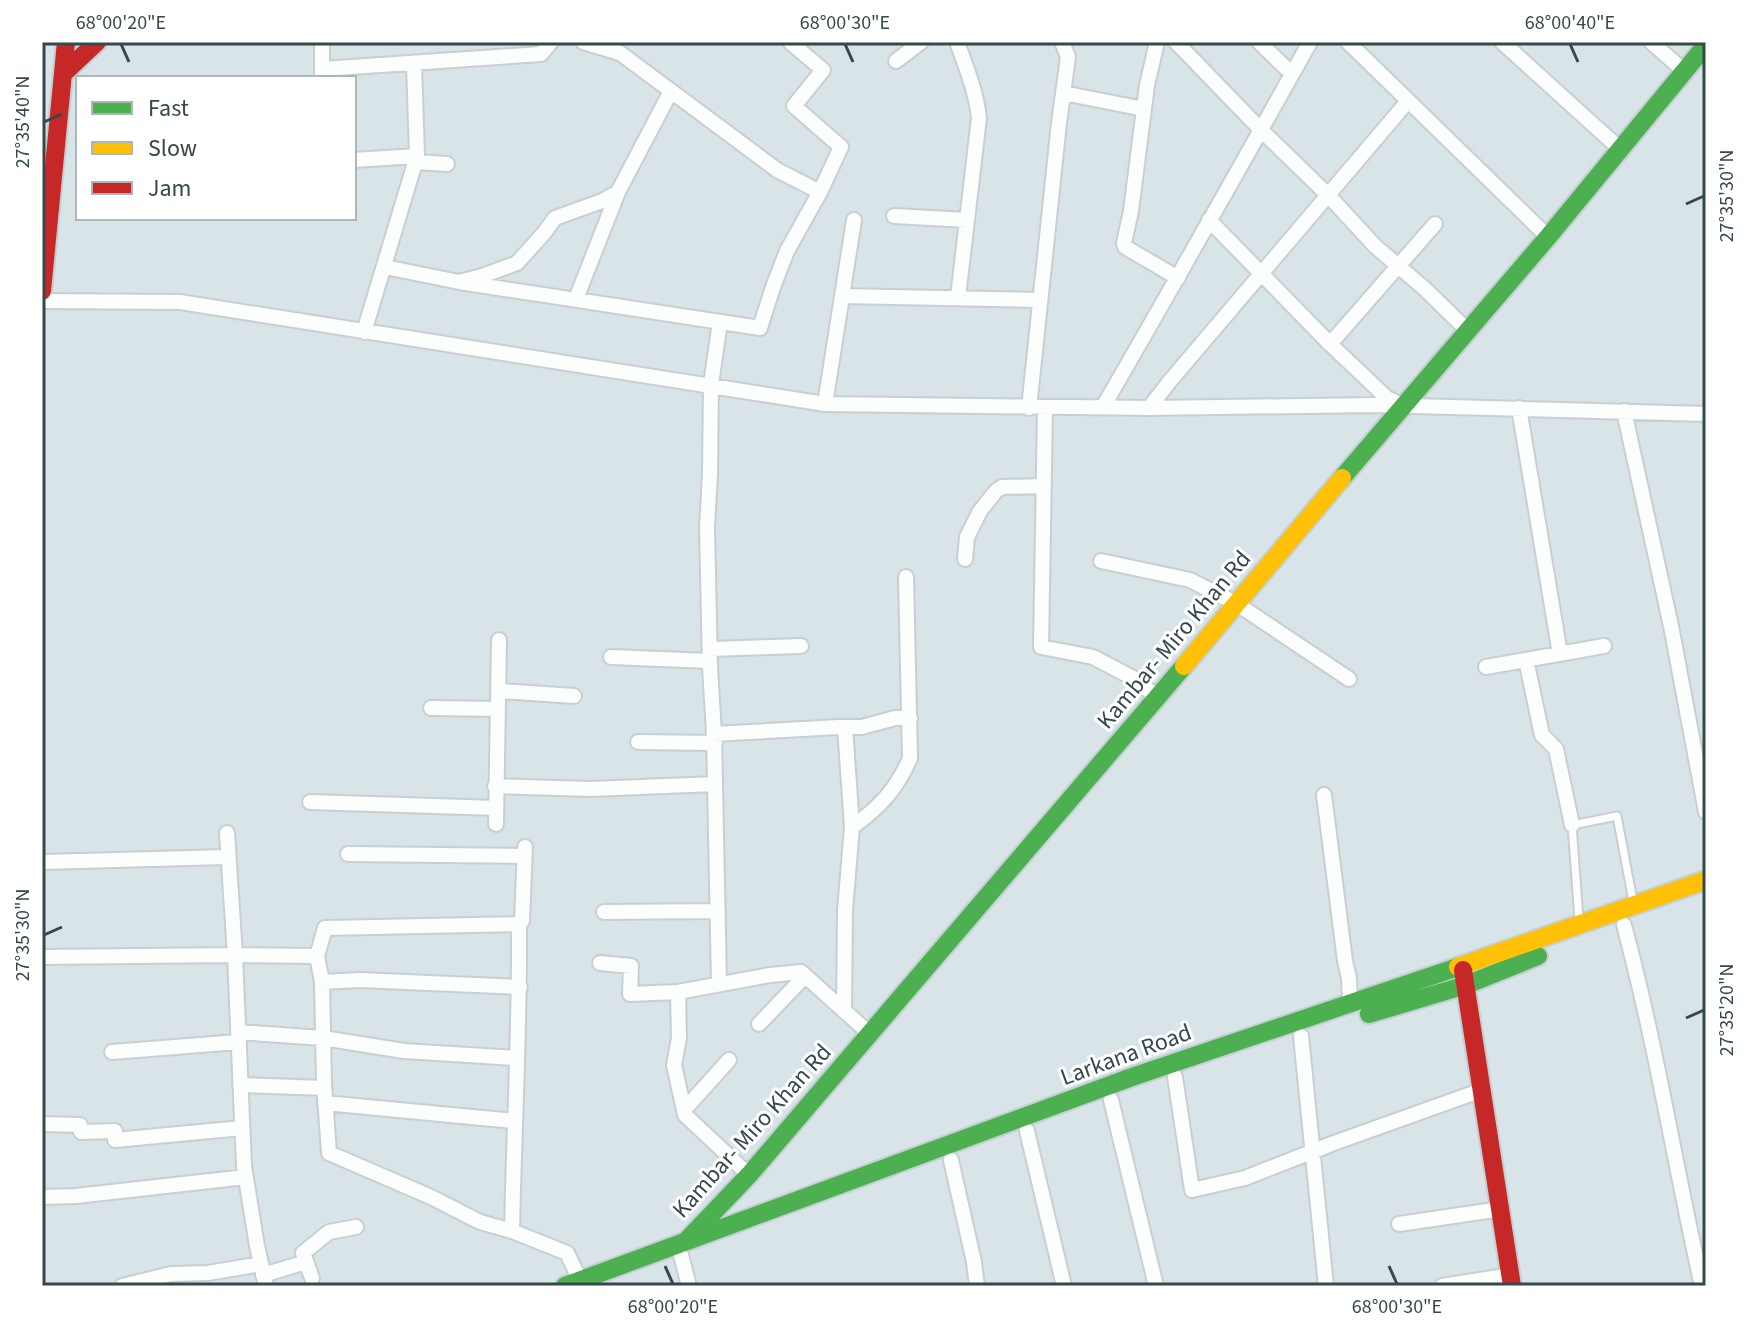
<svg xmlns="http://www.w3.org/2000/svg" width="1748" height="1328" font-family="'Source Sans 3',sans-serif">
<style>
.residential{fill:#d8e4e7;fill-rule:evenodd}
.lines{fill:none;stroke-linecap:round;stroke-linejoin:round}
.lane-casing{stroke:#c9cfd1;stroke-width:11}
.street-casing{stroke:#c9cfd1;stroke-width:18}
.fast-casing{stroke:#c3d0d3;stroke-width:22}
.slow-casing{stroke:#c3d0d3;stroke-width:22}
.jam-casing{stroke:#c3d0d3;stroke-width:22}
.lane{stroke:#fcfdfd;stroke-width:7}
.street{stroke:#fcfdfd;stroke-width:14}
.fast{stroke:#4caf50;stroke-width:18}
.slow{stroke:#ffc107;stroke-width:18}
.jam{stroke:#c62828;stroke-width:18}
.ticks{fill:none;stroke:#35484a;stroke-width:3}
.labels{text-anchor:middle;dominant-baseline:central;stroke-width:6;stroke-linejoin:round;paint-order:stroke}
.street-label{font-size:24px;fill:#35484a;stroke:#fff}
.neatline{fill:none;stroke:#35484a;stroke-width:3}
.ticks-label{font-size:20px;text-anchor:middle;fill:#35484a}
</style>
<rect width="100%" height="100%" fill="#ecf1f2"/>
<path class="residential" d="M42,42H1706V1286H42ZM78,78H354V218H78Z"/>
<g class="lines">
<defs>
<path id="lane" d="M1579,920L1572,825L1617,816L1633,901"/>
<path id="street" d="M322,42V78
M583,42L620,53L777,170L820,192
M957,42C966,67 976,91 979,118L958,297
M1157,42L1147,85L1131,211L1124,243L1125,247L1178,278
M1176,42L1261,130L1328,195L1375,246L1425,289L1468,331
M1259,42L1292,74
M1348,42L1548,237
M1502,42L1620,149
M1651,42L1684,71
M896,61L921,42
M322,69L541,54L551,42
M1063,93L1144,109
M354,160L417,156
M415,162L447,164
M894,216L967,220
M1209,220L1330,344L1387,398L1399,404
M385,267L459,282L482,276L517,263L544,233L555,218L602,201L618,192L671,91
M459,282L760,328L773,287L787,251L820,192L841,147L794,106L823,70L790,42
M842,296L1040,300
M576,299L618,192
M42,301L180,302L825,404L1149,408L1374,405L1706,414
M364,332L417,156L414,63
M1330,344L1435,224
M825,404L854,220
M1103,407C1173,286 1242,164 1310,42
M1029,408L1059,123L1068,57L1062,42
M1045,408L1041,647L1093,657L1133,678L1157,697
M1149,408L1170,381L1408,101
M1519,408L1560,654
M1624,411L1671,626L1706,812
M965,559L967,537L980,511L996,491L1002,487L1044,486
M1101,561L1190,580L1237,604L1349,679
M710,649L801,646
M611,657L710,661
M1526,660L1542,735L1556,749L1572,825
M1486,667L1604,646
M499,691L574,696
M431,708L498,709
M714,734L839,727H862L895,718H910
M638,742L715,743
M495,786L591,789L715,784
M1324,795L1345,961L1349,978L1350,1004
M310,802L496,808
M496,824L499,640
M852,827C879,808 897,789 910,758L906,577
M227,833L235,955L244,1166L257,1246L266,1286
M525,847L522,921L519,924C520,1026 514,1128 512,1231L567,1253L580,1280
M348,854L524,856
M42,862L227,857
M604,912L718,911
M1624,925C1656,1044 1675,1166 1702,1286
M42,957L235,955L317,956
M600,963L631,966L630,994L678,992L770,975L801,972L870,1034
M322,982L360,980L520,987
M719,984L714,734L710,667L707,527L710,474L711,384L720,322
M678,992L679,1038L674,1065L685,1115L749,1175
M844,1011L845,910L852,827L845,727
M759,1024L805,976
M238,1032L323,1038L404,1051L516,1058
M1301,1036L1326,1286
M112,1052L238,1042
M1175,1077L1192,1190L1245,1178L1334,1143L1482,1090
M240,1085L324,1088
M1111,1100L1156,1286
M325,1103L514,1121
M684,1110L729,1060
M42,1124L80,1125L81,1132L115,1131V1140L242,1128
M1027,1131L1064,1286
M951,1160L974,1262L977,1286
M42,1197L76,1196L246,1177
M1399,1224L1501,1209
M512,1231L480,1222L431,1197L329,1153L324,1083L322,982L317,956L325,928L519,924
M681,1255L689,1286
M263,1275L306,1262
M312,1278L303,1253L329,1232L356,1227
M122,1286L171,1274L208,1273L261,1264
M1442,1286L1511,1275"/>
<path id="fast" d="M1342,478L1548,237L1706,45
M1369,1014L1466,985L1538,956
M686,1241L749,1175L1184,666
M565,1286L1132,1077L1458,967"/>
<path id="slow" d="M1184,666L1342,478
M1458,967L1706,880"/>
<path id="jam" d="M63,74L97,42
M42,291L66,42
M1463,970L1512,1286"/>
</defs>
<use href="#lane" class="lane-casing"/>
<use href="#street" class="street-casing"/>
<use href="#fast" class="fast-casing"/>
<use href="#slow" class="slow-casing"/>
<use href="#jam" class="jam-casing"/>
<use href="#lane" class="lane"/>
<use href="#street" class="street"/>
<use href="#fast" class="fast"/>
<use href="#slow" class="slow"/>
<use href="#jam" class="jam"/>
</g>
<path class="ticks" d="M121,44L129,62M845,44L853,62M1570,44L1578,62M44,122L62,114M1686,204L1704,196M44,935L62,927M1686,1018L1704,1010M665,1266L673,1284M1389,1266L1397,1284"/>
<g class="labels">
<g class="street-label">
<text transform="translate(1174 640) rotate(-50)">Kambar- Miro Khan Rd</text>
<text transform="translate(1126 1055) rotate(-20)">Larkana Road</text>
<text transform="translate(752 1131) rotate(-48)">Kambar- Miro Khan Rd</text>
</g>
</g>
<rect width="1748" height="1328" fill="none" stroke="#ffffff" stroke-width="88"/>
<rect x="76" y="76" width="280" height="144" fill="#ffffff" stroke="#aeb6b7" stroke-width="2"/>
<rect x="92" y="102" width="40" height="12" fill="#4caf50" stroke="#aeb6b7" stroke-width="2"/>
<text x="148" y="116" font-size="24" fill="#35484a">Fast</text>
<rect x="92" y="142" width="40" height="12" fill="#ffc107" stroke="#aeb6b7" stroke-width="2"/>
<text x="148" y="156" font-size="24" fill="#35484a">Slow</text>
<rect x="92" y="182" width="40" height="12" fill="#c62828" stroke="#aeb6b7" stroke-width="2"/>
<text x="148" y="196" font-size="24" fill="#35484a">Jam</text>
<rect x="44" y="44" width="1660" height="1240" class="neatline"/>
<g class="ticks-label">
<text x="121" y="29">68°00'20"E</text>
<text x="845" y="29">68°00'30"E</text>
<text x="1570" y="29">68°00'40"E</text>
<text transform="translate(22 122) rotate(-90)" y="7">27°35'40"N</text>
<text transform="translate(1726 196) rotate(-90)" y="7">27°35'30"N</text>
<text transform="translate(22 935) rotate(-90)" y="7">27°35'30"N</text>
<text transform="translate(1726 1010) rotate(-90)" y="7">27°35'20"N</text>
<text x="673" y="1313">68°00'20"E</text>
<text x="1397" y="1313">68°00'30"E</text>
</g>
</svg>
